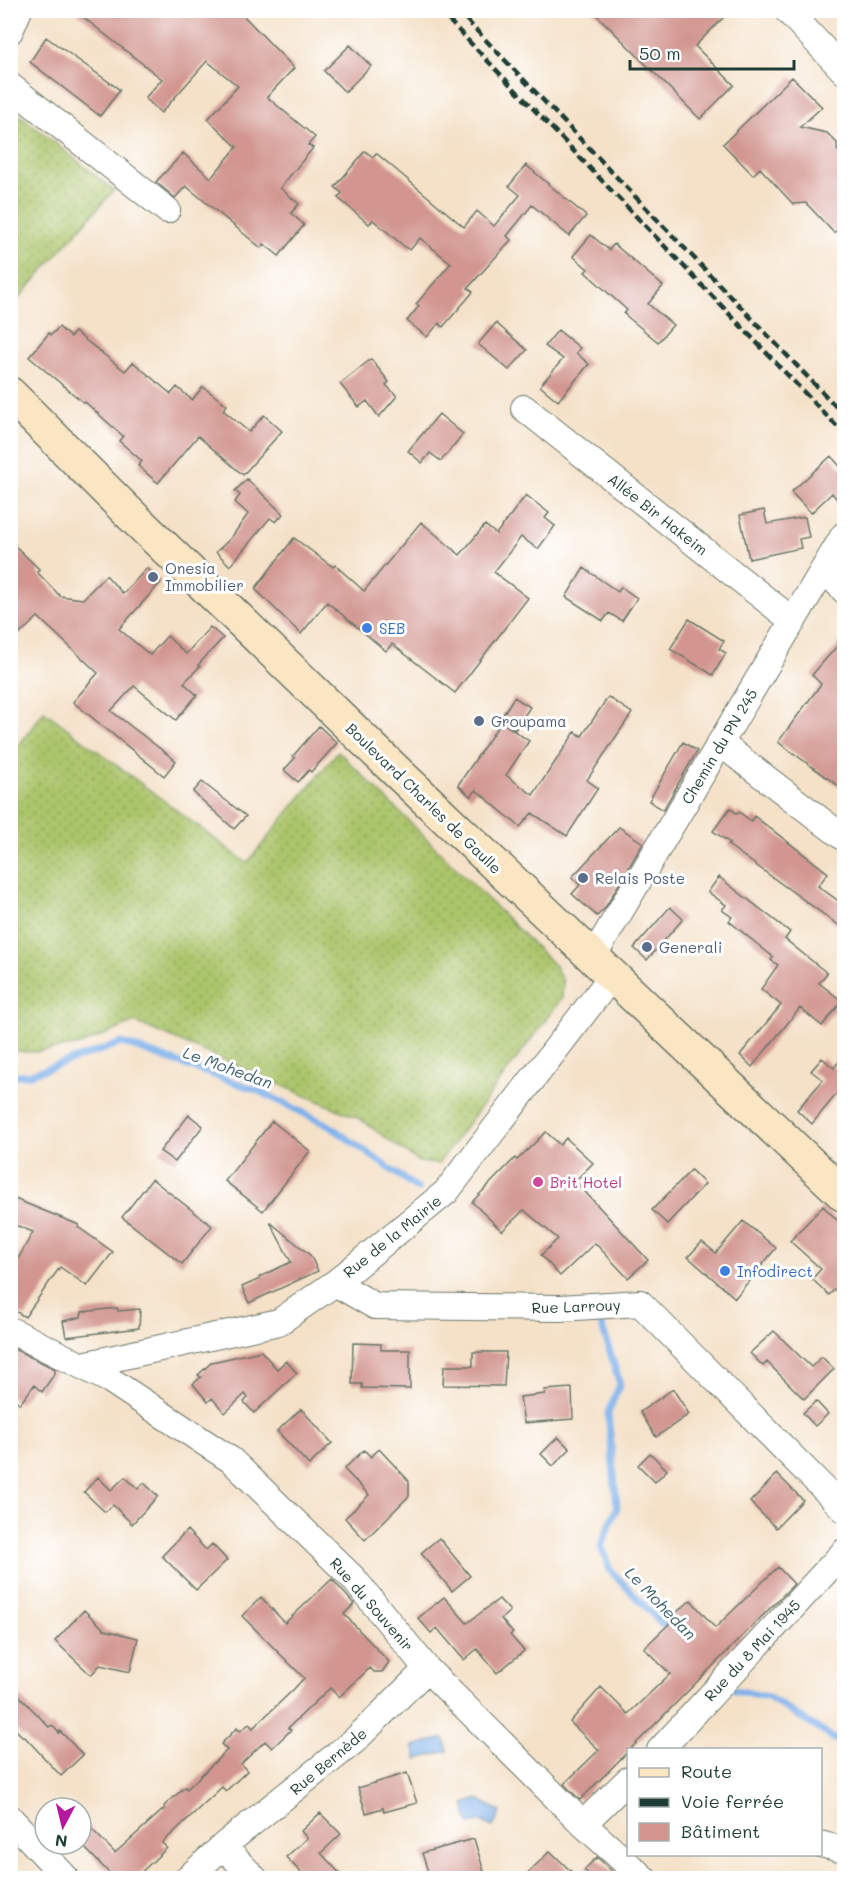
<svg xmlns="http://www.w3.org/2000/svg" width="855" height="1889" font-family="Mali,sans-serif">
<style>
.grass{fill:url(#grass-dots);stroke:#658150;stroke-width:1.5}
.water{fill:#7eb0ea;stroke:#4e768f;stroke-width:1.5}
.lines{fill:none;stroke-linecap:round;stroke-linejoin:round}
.stream{stroke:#7eb0ea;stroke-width:7}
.building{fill:#d2958f}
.street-casing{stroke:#6a7668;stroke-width:28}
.secondary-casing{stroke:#6a7668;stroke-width:36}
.street{stroke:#fff;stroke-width:26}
.secondary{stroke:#fbe6c4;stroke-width:33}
.rail{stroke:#1f3d34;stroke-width:4.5;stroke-dasharray:9 4.5;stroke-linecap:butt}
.service-dot{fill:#5c6f8a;stroke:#fff;stroke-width:2}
.shop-dot{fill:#3f7fe0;stroke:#fff;stroke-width:2}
.hotel-dot{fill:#d1479c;stroke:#fff;stroke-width:2}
.labels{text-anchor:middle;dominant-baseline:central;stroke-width:6;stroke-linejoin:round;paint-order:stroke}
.street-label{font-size:15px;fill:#1f3d34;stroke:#fff}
.service-label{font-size:15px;fill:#4e5e75;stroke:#fff;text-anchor:start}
.shop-label{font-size:15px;fill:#366cbe;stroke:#fff;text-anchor:start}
.hotel-label{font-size:15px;fill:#b23c85;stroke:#fff;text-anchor:start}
.water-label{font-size:16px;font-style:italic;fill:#3c606b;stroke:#fff}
</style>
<defs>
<pattern id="grass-dots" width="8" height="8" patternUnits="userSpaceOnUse" patternTransform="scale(1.5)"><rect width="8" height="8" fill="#abc56b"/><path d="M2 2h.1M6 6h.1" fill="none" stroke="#8ba159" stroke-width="1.8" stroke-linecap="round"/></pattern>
</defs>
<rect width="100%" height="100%" fill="#fff"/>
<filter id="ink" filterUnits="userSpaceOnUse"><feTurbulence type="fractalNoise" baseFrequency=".0167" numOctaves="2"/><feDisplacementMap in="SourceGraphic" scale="12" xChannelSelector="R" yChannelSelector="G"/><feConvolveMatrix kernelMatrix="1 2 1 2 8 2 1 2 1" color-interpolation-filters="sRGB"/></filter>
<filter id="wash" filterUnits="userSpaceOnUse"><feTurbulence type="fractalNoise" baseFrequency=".008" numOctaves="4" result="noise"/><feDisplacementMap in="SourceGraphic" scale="24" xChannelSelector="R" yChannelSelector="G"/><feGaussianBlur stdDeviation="1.35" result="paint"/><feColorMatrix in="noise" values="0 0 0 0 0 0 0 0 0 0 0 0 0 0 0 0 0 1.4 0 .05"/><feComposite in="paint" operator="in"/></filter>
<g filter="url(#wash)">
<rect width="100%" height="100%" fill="#f4e1c8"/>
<path class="grass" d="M11,108L114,190L11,307Z
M44,711L247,863L338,751L556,967L563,982L562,998L438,1164L419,1162L360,1119L135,1022L80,1045L35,1052L11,1051V756Z"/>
<path class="water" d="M444,1738L448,1751L417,1759L413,1746Z
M478,1799L501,1812L493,1827L481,1821L470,1824L464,1804Z"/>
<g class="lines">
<path class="stream" d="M10,1075H28L122,1043L259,1091L330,1126L418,1189
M601,1323L620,1384L608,1413L617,1507L601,1546L610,1570L671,1633
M735,1690L768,1697L844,1745"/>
</g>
<g id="blocks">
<path class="building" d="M74,10H238L294,68L267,97L315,137L308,145L313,148L280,188L299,204L291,213L304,225L279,256L264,244L261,248L186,186L175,198L156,182L183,153L211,178L237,147L208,119L238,86L207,61L161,113L145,98L162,79Z
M592,10H731L695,46L734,85L700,119Z
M46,37L120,90L100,116L30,62Z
M350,45L371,66L345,92L324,71Z
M792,77L822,107L800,127L827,133L837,143V150L844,158V223L834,233L806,203L793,204L760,168L753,175L723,144Z
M365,151L373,157L376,153L464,227L477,211L494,226L520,195L509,186L526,165L586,216L569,236L532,205L507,236L511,240L468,288L473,292L443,327L439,323L427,337L407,321L419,306L416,304L451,263L420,238L410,250L405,247L373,220L369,224L338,198L342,193L335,187Z
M591,235L609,250L614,244L663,286L648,304L673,325L658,342L624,314L627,310L585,272L588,269L573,256Z
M496,323L527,350L509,370L478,344Z
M59,327L70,337L75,332L125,371L133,362L171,394L177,387L192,400L203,387L227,405L223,410L249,432L264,415L282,431L243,475L198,436L158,483L138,466L142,461L119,441L123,436L85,402L84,403L29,357L49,333L51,335Z
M558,330L580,348L576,353L589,364L558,401L540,386L563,359L545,346Z
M371,359L389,382L386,385L397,396L379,417L367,401L359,407L340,384Z
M439,414L463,434L441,461L430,453L422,463L408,451Z
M831,456L844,471V508L832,493L811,513L791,492Z
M247,479L283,514L276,522L270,518L230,566L216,552L231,538L248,514L235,502L240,495L235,491Z
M526,495L549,513L545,518L555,526L538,549L521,537L494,572L528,598L455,693L392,644L386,651L327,602L301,634L255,589L294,538L333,567L335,565L364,591L421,522L460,555L485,525L496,534Z
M764,510L767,524L805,517L809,537L799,539L801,548L749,559L740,515Z
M10,541L40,570L37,572L60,596L83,599L106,575L123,594L147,568L161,582L119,629L150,655L167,636L186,654L210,627L223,638L198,665L200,666L184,683L197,695L176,720L134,686L111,711L176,761L164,776L73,702L98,673L38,617L10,643Z
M584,568L618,592L621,587L637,598L622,621L609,613L603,621L566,597Z
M689,619L724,641L719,649L726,653L713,675L670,649Z
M844,638V790L778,742L821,684L812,675Z
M514,697L530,707L515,730L502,716Z
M608,697L632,713L587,780L598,788L567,836L532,813L520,827L476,790L471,797L458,785L501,722L529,741L506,775L533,795L575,732L582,736Z
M319,726L337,743L311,772L309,770L298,782L284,770L295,758L293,756Z
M683,742L697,751L663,810L649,801Z
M202,782L246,816L234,829L193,792Z
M730,808L737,814L739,812L751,821L754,816L828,873L818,886L844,905V929L728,845L730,843L713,831Z
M619,827L643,843L605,908L597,916L572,894L580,885L572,877Z
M719,877L790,932L785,939L827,973L819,983L842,1001L822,1026L800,1008L752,1067L740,1055L781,1005L761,989L778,965L771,960L773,957L729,921L732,917L722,910L726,905L708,892Z
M670,907L683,919L647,960L634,948Z
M844,1055V1085L812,1124L797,1110L823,1080L811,1071L822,1058L834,1068Z
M189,1115L203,1126L175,1162L160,1151Z
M272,1121L310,1151L263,1211L225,1181Z
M546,1132L560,1145L566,1138L593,1163L575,1181L648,1260L628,1278L595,1243L560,1276L541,1255L558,1239L524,1210L502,1231L472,1202L515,1158L517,1160Z
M691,1170L705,1184L667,1224L652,1210Z
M152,1179L212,1226L182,1264L122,1217Z
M10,1197L79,1225L78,1227L113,1252L87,1286L60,1267L25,1317L10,1308V1273L33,1232L10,1223Z
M823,1206L844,1227V1280L829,1295L812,1279L821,1269L790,1241Z
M743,1221L776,1248L735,1298L688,1257L702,1242L716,1253Z
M270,1222L310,1255L318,1271L249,1303L242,1287L260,1279L259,1277L291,1262Z
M117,1308L118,1311L140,1309L139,1328L66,1337L63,1321L81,1317L82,1312Z
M774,1331L811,1367L822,1357L834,1369L804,1399L767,1362L763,1366L750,1353Z
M353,1343L381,1344V1350H410V1389L362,1388V1384H352Z
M10,1347L55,1369V1373L42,1392L34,1385L20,1404L10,1395Z
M261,1351L277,1369L286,1361L297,1373L254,1413L244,1402L248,1398L245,1394L225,1413L212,1398L208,1402L193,1384L201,1377L198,1375L212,1362Z
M473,1352H506L504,1386L443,1385L444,1366H473Z
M572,1388L573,1419L524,1423L520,1397L545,1394L544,1390Z
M673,1389L689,1414L656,1437L640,1412Z
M816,1401L828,1414L815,1426L803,1413Z
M301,1409L332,1443L309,1465L277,1431Z
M558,1437L570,1449L553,1466L541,1454Z
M379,1449L409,1481V1496L365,1540L345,1518L369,1495L344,1469L364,1450L371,1457Z
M650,1453L667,1470L655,1482L638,1465Z
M777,1474L803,1500L776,1528L750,1502Z
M98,1477L111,1490L125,1477L138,1489L144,1483L158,1496L132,1524L113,1505L105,1512L84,1492Z
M187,1530L206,1550L212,1544L227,1560L196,1590L162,1556Z
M439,1538L470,1576L452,1591L421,1553Z
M778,1567L794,1584L580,1800L564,1784L599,1750L570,1722L601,1687L628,1714L670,1674L644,1648L672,1621L670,1618L691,1600L715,1628Z
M332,1579L354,1604L344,1614L389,1662L382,1672H374L370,1668L339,1697L330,1688L288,1728L291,1730L272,1748L265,1741L241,1764L247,1771L226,1791L222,1787L162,1843L167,1848L135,1878H114L81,1844V1818L115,1853L165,1808L164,1806L185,1787L187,1789L227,1750L221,1744L237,1728L240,1731L249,1724L253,1728L293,1690L304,1678L242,1616L261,1597L285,1623Z
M444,1597L467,1623L499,1599L510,1611L501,1619L513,1633L510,1635L524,1651L497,1673L477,1649L464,1660L437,1628L431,1633L418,1618Z
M84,1610L105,1630L138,1638L130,1672L100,1665L91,1675L55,1641Z
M10,1686L49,1727L52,1725L59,1733L60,1731L83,1755L61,1776L24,1736L23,1737L10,1724Z
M407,1773L417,1803L384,1812L383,1808L366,1813L358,1788Z
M320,1813L341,1834L321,1853L344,1878H306L286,1857L307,1838L301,1831Z
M474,1839L486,1878H430L422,1853Z
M550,1851L578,1878H523Z
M597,1857L619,1878H593L584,1870Z"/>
</g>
</g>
<g filter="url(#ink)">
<use href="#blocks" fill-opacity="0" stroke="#6a7668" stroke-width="1.5"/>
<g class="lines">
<defs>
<path id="street" d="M787,10L844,71
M10,31L19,10
M10,86L167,210
M524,408L793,621
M824,569L844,590
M720,743L844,838
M593,957L844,535
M335,1283L375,1306L560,1308L640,1303L844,1509
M10,1330L110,1380L231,1460L353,1578L427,1669L583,1824L643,1878
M83,1365L279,1322L335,1283L446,1192L612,976
M660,1750L844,1552
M10,1818L66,1878
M583,1824L628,1780
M820,1844L844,1850
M223,1846L254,1878
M188,1878L223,1846L354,1741L427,1669"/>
<path id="secondary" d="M10,394L125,509L395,770L844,1195"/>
</defs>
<use href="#street" class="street-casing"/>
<use href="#secondary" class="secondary-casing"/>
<use href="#street" class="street"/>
<use href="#secondary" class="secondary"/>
<path class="rail" d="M439,10L844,434
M457,10L844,415"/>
</g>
</g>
<g class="service-dot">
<circle cx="153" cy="577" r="6"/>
<circle cx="479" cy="721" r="6"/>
<circle cx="583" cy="878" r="6"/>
<circle cx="647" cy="947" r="6"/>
</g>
<g class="shop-dot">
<circle cx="367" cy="628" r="6"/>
<circle cx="725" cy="1271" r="6"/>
</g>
<circle class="hotel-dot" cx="538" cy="1182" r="6"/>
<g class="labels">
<g class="street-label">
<text transform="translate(658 514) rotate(38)">Allée Bir Hakeim</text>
<text transform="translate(719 746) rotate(-59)">Chemin du PN 245</text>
<text transform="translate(424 798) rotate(44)">Boulevard Charles de Gaulle</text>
<text transform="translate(392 1236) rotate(-39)">Rue de la Mairie</text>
<text transform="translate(576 1306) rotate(-2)">Rue Larrouy</text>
<text transform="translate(372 1604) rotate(49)">Rue du Souvenir</text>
<text transform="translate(752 1650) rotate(-47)">Rue du 8 Mai 1945</text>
<text transform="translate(328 1761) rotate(-40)">Rue Bernède</text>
</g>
<g class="service-label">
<text x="165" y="568">Onesia<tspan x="165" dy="17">Immobilier</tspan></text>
<text x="491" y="721">Groupama</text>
<text x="595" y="878">Relais Poste</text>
<text x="659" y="947">Generali</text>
</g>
<g class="shop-label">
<text x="379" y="628">SEB</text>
<text x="737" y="1271">Infodirect</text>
</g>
<g class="hotel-label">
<text x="550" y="1182">Brit Hotel</text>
</g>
<g class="water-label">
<text transform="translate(228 1067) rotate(20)">Le Mohedan</text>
<text transform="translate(661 1603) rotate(46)">Le Mohedan</text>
</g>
</g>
<rect width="855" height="1889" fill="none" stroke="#fff" stroke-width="36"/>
<rect x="627" y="1748" width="195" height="108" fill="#ffffff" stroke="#a5b1ae" stroke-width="1.5"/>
<rect x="639" y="1768" width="30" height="9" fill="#fbe6c4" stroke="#a5b1ae" stroke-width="1.5"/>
<text x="681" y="1778" font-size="18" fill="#1f3d34">Route</text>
<rect x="639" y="1798" width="30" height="9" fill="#1f3d34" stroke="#a5b1ae" stroke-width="1.5"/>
<text x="681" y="1808" font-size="18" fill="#1f3d34">Voie ferrée</text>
<rect x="639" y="1823" width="30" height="18" fill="#d2958f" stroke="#a5b1ae" stroke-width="1.5"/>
<text x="681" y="1838" font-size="18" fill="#1f3d34">Bâtiment</text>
<g transform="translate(63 1826) rotate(187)"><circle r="28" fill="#ffffff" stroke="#a5b1ae" stroke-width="1.5"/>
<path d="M0-4.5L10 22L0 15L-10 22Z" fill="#b5179e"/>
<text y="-9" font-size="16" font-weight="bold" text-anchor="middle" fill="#1f3d34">N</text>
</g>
<path d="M630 60v9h164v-9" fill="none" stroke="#1f3d34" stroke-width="3"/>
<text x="639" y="60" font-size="18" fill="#1f3d34" stroke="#ffffff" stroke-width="4.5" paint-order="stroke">50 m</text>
</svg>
